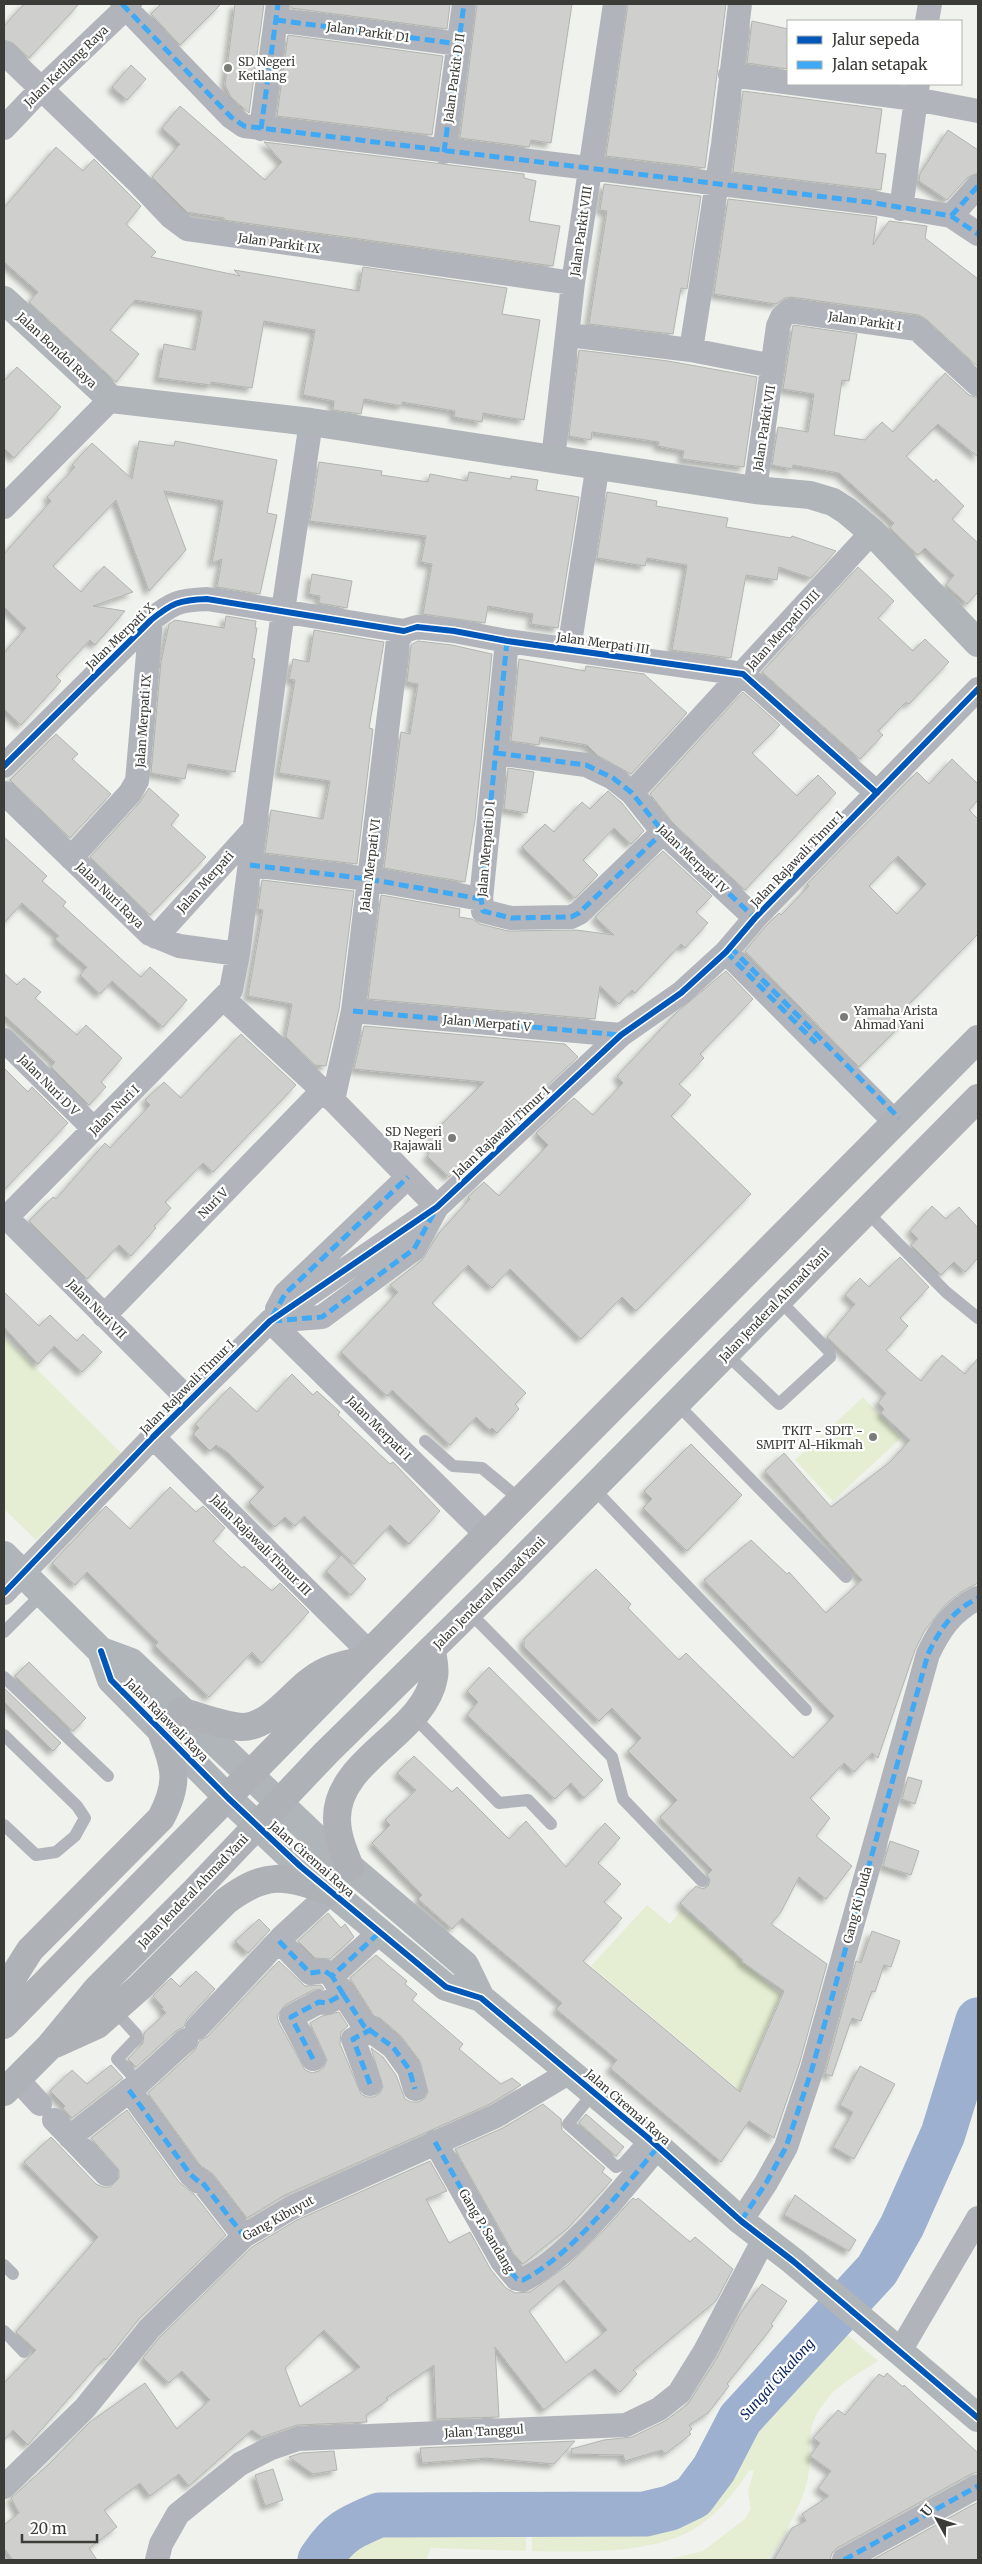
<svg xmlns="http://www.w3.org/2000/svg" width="982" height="2564" font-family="Merriweather,serif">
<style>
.green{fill:#e5eed2}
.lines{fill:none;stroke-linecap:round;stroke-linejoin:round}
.river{stroke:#9db0d0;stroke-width:45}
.building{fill:#cfd0cd;stroke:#b2b4b0;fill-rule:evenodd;filter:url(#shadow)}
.lane{stroke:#b1b5bb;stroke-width:12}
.street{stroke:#b1b5bb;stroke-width:24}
.secondary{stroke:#b0b5b9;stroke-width:28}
.highway{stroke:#aeb2b6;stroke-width:28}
.quiet{stroke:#3fa9f5;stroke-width:5;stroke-dasharray:10 5;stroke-linecap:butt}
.cycleway-casing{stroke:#fff;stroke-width:9}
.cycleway{stroke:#0057b8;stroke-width:6}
.poi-dot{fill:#7a7c77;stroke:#fff;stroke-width:2}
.labels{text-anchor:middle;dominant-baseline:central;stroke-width:4.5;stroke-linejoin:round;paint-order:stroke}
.street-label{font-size:12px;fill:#3b3c38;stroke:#fff}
.poi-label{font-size:12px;fill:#3b3c38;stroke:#fff;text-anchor:start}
.water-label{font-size:14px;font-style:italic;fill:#0a245d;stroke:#fff}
</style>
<defs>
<filter id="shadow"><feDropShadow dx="-4.5" dy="4.5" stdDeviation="2.5" flood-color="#0004"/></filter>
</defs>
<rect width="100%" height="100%" fill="#f0f2ed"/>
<path class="green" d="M4,1337L122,1454L36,1540L4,1509Z
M863,1397L901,1438L833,1501L795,1460Z
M647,1905L670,1924L682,1909L781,1995L739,2090L591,1966Z
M844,2332L878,2361C859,2373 838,2384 824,2403C805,2428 811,2444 809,2471C806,2498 783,2540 766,2560H666L703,2551L745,2519L751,2509L748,2492L754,2470L749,2471C734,2494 713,2520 687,2533C644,2554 580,2552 532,2551V2531C571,2531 658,2536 691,2519C718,2506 723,2476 737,2452C753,2425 814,2336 844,2332Z
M526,2531V2551L431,2548L426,2560H337L343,2551L355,2543L376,2537L440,2532Z"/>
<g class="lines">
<path class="river" d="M320,2560C338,2532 350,2527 379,2515L645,2514L670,2508L693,2497L714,2469L740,2419L877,2270L902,2226L943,2134L978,2020"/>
</g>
<path class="building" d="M24,4H79L29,58L13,43L4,40V26Z
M161,4H221L180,45L151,14Z
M235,4H264L249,113L231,97L225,85Z
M291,4H450L447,29L291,8Z
M477,4H572L551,143L531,140L529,147L460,138Z
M628,4H726L705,168L606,156Z
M752,21L788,29V69L747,63Z
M288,35L443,56L432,135L277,116Z
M131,65L146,79L127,100L112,87Z
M743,91L882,109L876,153L886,154L881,190L733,172Z
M180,106L265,180L282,162L264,142L524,174V178L536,181L529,221L560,226L553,266L224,220V218L187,212L152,177L180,144L162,128Z
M948,130L978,150V173L968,177L947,200L919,181L920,174Z
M56,147L83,171L94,159L141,206L126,224L156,252L151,257L240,276L234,270L359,291L363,267L507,288L502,314L540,320L524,420L483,413L482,422L454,417L455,411L402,402V406L364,399L361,414L333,410L334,401L303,395L315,330L264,321L252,388L211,382V385L158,378L164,344L195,350L202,311L135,300L110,330L139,354L116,382L29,302L38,292L4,262V208Z
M604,184L701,196L687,289L681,288L673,334L589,324L607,211L600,210Z
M728,199L877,217L873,245L889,221L927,226L925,238L978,279V367L926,319L919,315L791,297L785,298L776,304L714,294Z
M793,325L857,334L849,381L842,380L834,435L865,440L882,422L893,432L945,373L969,395L978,398V457L938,424L906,456L934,482L936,479L964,506L952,519L978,543V592L967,604L946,585L954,575L925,548L918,555L890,528L894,523L839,473L793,465L792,469L772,465L778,427L808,432L814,394L783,389Z
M579,350L668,361L757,377L744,467L682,459L684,451L658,446L659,442L592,432L591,440L569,436Z
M17,367L61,407L14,458L4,448V381Z
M139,441L174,446L175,441L277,460L267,513L277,515L260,594L217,587L222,559L212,563L223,501L164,491L186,550L149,591L116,500L53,566L81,592L104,566L133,592L93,606L125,611L95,645L90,640L56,676L61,681L21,725L4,709V653L26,628L4,607V554L51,501L47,497L75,467L72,465L92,443L132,479Z
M319,462L382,471L381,475L428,482L430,474L467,481L469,472L511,479V476L538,480L536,490L579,497L558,628L531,624L533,614L488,606L485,623L423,614L432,564L421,562L426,536L310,521Z
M607,492L657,501L656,506L728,518L726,527L791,538L792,536L836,551L811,578L779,567L777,580L746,575L731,658L672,650L687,565L647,558L645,566L597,558Z
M858,567L894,601L878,618L913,651L925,639L949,662L909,704L906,702L878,731L883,735L860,759L762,672Z
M312,574L352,581L347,608L319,603L320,596L309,594Z
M226,616L256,621L255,628H257L252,658L255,659L235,772L188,764L185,779L151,773L161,662L169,624L175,620L224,628Z
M314,630L384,642L369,728L373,729L357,864L265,853L271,810L323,819L330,781L279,773L295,680L289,679L293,659L309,662Z
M418,641L452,645L492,654L475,820L465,882L384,868L401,732L410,734L418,684L407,682L411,645Z
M519,659L585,671L586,666L644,674L687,713L631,774L597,755L587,745L540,737L539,745L511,741Z
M743,692L780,725L752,753L797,796L818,775L836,793L745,890L673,823L650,794Z
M56,734L78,754L72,759L111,794L70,838L10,780Z
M952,759L978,784V800L969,810L978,819V934L898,1015L904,1022L859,1067L745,951L765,927L779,913L781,915L809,886L807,884L917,772L929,784ZM898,856L926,884L897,914L869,886Z
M508,768L534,772L527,813L504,809Z
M149,788L179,815L171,825L206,857L150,915L90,857L140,802Z
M608,791L622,803L644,831L631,844L614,828L583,860L598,875L575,898L522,847L545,824L554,832L582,802L590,809Z
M4,837L47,876L42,881L66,902L63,906L141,977L150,967L187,1000L163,1027L112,981L100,994L80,975L87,967L55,939L59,936L22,903L4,923Z
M663,851L712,896L696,912L708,923L685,948L681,944L635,993L632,990L619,1004L600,986L595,1019L368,999L381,895L460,909L459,917L472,919L480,924L508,931L576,930L614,935L595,917Z
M262,880L354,891L339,1009L326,1066L315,1065L286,1037L292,1004L248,996L263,910L258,909Z
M726,971L753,999L700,1054L704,1058L679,1084L691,1095L671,1116L751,1194L636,1311L622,1297L581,1339L510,1269L492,1288L468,1265L432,1303L526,1393L515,1404L519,1409L497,1433L492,1428L490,1430L476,1417L450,1445L392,1390L387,1396L341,1352L398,1292L390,1285L422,1260L439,1233L470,1199L468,1197L484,1182L499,1196L548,1145L536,1133L574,1098L593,1115L623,1083L617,1076L677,1012Z
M4,973L17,985L24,978L41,992L35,998L77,1035L86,1025L122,1058L101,1082L106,1087L89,1105L51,1067L55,1062L4,1015Z
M364,1026L565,1044L578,1057L516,1114L515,1112L449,1177L427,1156L433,1149L425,1141L484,1082L354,1069Z
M241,1034L296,1085L213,1172L203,1163L165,1202L171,1208L154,1226L156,1228L131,1256L119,1245L87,1279L29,1221L53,1197L56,1199L105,1143L110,1148L150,1105L145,1100L164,1082L181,1098Z
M4,1068L28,1092L32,1087L68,1123L4,1190Z
M932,1206L946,1219L959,1207L978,1228V1258L965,1272L954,1262L941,1275L911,1245L918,1239L910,1231Z
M900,1257L929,1287L900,1318L908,1326L886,1350L921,1381L942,1355L965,1374L978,1358V1583L961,1592L945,1605L925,1630L915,1650L878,1758L872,1753L854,1772L844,1763L810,1798L830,1818L816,1836L852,1866L826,1899L799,1877L781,1912L771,1924L827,1964L799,2065L774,2138L749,2121L721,2162L610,2068L617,2060L556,2009L562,2003L527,1973L462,1918L452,1929L418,1899L422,1895L372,1843L390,1825L385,1820L416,1790L397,1773L414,1756L452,1792L457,1787L509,1839L526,1821L566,1867L605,1823L620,1838L598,1863L621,1884L604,1902L622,1918L583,1961L740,2092L784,1991L741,1961L743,1960L680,1903L696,1886L703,1889L708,1886L710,1880L707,1875L712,1870L660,1817L677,1800L628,1751L641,1738L612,1708L599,1721L524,1647V1639L596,1569L631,1604L628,1608L679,1660L686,1653L793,1758L834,1716L704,1580L751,1540L787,1574L789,1572L826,1613L862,1580L765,1471L784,1453L831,1507L890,1462L910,1440L881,1413L884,1409L878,1403L886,1393L827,1337L855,1304L845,1295L860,1278L869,1287Z
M4,1292L39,1326L50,1315L77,1341L83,1334L102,1352L82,1372L54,1346L38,1364L4,1327Z
M292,1374L313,1395L317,1391L340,1412L338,1415L390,1464L393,1462L440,1511L409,1544L390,1525L354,1564L304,1516L295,1526L285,1517L275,1527L249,1502L264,1487L227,1452L216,1445L210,1451L193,1434L199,1428L195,1424L230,1387L257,1412Z
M691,1444L742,1495L687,1551L643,1508L652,1499L644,1491Z
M170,1487L196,1512L203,1506L225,1528L213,1541L242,1568L244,1566L272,1591L280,1583L309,1612L262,1663L252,1652L209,1697L155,1646L158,1642L87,1572L75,1585L52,1563L106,1506L130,1529Z
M341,1555L366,1579L351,1595L326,1571Z
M29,1662L86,1718L73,1731L15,1676Z
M489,1667L603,1780L584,1798L571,1783L555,1799L467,1715L478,1702L467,1691Z
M4,1688L61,1743L53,1751L4,1702Z
M908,1777L922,1781L915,1804L902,1799Z
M890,1841L919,1851L911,1875L883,1866Z
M328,1913L341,1928L345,1924L354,1937L330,1959L315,1958L298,1941Z
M259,1919L270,1930L248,1953L235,1941Z
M872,1931L900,1941L891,1967L884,1965L875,1992L872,1991L861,2021L852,2018L832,2076L825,2074L856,1961L861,1963Z
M376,1955L407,1981L405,1984L417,1994L412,2000L463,2044L459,2049L501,2084L512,2078L521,2085L490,2104L285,2195L247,2218L213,2174L200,2165L148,2093L195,2050L199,2041L207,2037L279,1961L305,1986L321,1985L324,1989L313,1990L285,2005L277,2016L279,2023L305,2070L312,2073L319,2071L324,2067L327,2060L310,2023L322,2016L339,2012L348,2026L341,2032L340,2044L361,2094L367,2097H374L380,2093L383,2087L371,2048L383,2057L396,2075L405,2099L411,2102H419L425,2098L428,2092L420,2061L401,2036L380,2018L374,2016L350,1978Z
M196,1971L215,1989L187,2019L184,2027L177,2030L136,2067L128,2059L143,2043L144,2033L166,2013L162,2009L163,2007L153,1996L171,1978L180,1987Z
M111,2065L123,2078L72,2118L63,2108L65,2106L50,2091L72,2070L87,2084Z
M860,2066L895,2084L854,2159L833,2147L853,2112L840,2105Z
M543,2104L561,2119L562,2130L605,2168L602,2172L612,2180L568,2228L523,2264L513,2253L455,2149L503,2128Z
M127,2110L179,2182L194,2194L226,2235L139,2319L106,2360L104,2358L28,2445L13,2430L4,2440V2383L36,2350L16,2332L98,2237L24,2162L51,2137L96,2184L103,2187H110L119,2178V2170L91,2138Z
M586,2114L624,2147L616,2156L579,2123Z
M430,2161L447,2191L426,2199L449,2243L470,2232L491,2270L506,2288L515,2293L530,2292L568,2265L605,2229L633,2198L636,2200L638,2198L690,2242L695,2237L733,2269L716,2301L633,2370L637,2374L620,2392L595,2369L544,2410L495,2347L499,2417L436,2419L434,2365L386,2398L388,2400L366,2415L367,2422L297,2425L262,2437L252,2430L189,2486L179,2474L150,2496L140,2483L104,2510L117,2527L89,2548L97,2560H13L4,2548V2525L19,2513L11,2498L48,2465L90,2422L145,2383L177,2429L210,2400L182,2371L169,2383L143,2358L159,2338L252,2247L297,2220ZM564,2280L607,2330L566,2363L529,2311ZM324,2330L360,2367L300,2407L285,2368Z
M795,2195L856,2240L849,2251L784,2215Z
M762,2284L787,2301L771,2324L773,2326L727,2384L729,2386L708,2413L689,2425L692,2429L689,2432L691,2434L665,2454L662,2450L625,2461L623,2455L572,2454L571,2449L604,2440L632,2437L665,2421L688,2404L717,2358L740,2314Z
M887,2373L903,2387L904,2385L978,2453V2472L971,2474L837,2548L832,2553L830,2560H774L792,2528L806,2521L802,2514L829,2496L818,2488L831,2471L810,2456L820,2443L813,2438L838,2410L845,2415L879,2374L884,2377Z
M575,2441L554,2464L487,2458L422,2463L420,2448Z
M334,2451L337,2470L313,2474L289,2457L301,2453Z
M273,2469L283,2500L265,2506L255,2475Z
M978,2502V2560H872Z"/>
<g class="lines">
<path class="lane" d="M866,1211L946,1292L978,1318
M726,1354L779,1404L830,1357L829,1351L779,1300
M677,1404L846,1577
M425,1441L453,1466L482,1468L522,1501
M593,1488L806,1710
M470,1613L612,1757L623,1799L702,1881
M4,1632L43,1593
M4,1677L108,1776
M413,1716L499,1803L528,1800L551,1824
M4,1735L77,1806L85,1818L75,1836L56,1852L36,1855L4,1825
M114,2010L136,2034L137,2038L117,2059L139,2083
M594,2092L568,2124L616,2167L623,2164L647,2137
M4,2265L13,2274
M4,2331L24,2352"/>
<path class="street" d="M122,4L231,117L244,126L875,203L951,216L978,234
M276,20L459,44
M927,21L930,4
M4,53L138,182L171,217L187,229L573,283
M730,75L915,99L978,111
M4,128L41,89L130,4
M261,129L278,4
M444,152L464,4
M901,209L918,84
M951,216L978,186
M568,335L691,350L773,366
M691,350L723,144L740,4
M553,459L573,283L615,4
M755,490L778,326L782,317L789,311L917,329L978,385
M4,507L111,399
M507,641L481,899L483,911L511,918L571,917L579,913L663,832
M569,649L598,464
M496,753L586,765L613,778L632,793L663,832L755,918
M4,766L151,620C172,603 179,600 207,599L404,631L417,627L454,631L507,641L743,674L877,793
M4,793L150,934L179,946L238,954
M632,793L872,532
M71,858L130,793L137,781L151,620
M250,865L368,879L481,899
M156,937L255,828
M726,952L895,1122
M224,999L333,1100L437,1207L414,1249L322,1317L270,1321
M353,1011L621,1035
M4,1040L94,1129
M333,1100L353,1011L398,640L404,631
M6,1217L189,1400
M4,1220L231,990L238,954L283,611L311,422
M277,1309L285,1294L408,1177
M104,1316L322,1091
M270,1321L488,1536
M153,1437L370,1653
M4,1593L153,1437L270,1321L437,1207L621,1035L681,993L726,952L755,918L978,689
M279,1941L310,1973L325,1971L332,1976
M343,1994L364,2026L393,2047L409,2069L415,2089
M197,2028L283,1936L331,1892
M313,2059L291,2017L319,2002L327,2003L343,1994L332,1976L380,1932
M17,2079L40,2104
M370,2084L353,2039L372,2029
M129,2090L190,2174L199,2182H202L244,2236
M54,2120L106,2174
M70,2137L139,2083L186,2040
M435,2142L502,2261L517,2279L523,2280C572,2255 622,2189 658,2147
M741,2221L766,2183L786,2147L812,2069L928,1654C940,1629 952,1611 978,1598
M900,2351L978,2218
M4,2487L85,2408L149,2329L244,2236L291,2208L496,2116L570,2072
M157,2560L161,2544L178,2514L240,2464L269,2449L298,2439L626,2425L659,2409L679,2393L705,2351L764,2239
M844,2560L978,2486"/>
<path class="secondary" d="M4,300L111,399L311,422L755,490L810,495L833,502L847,511L872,532L978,643
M4,1555L101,1651L131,1662L316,1838L465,1965L481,1998
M101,1651L111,1680L228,1798L300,1866L446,1987L481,1998L647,2137L741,2221L793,2261L978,2418"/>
<path class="highway" d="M181,1711C200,1717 221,1725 241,1727C268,1728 290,1696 310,1681C325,1669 341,1665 360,1661
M350,1867C344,1852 337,1836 337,1819C336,1759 425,1733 434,1677C436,1669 433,1659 432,1650
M4,1991L30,1950L161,1818C180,1782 175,1768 161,1731
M4,2025L361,1661L978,1039
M55,2044L97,2025L140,1987L226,1901C266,1871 285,1875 331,1892
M4,2092L49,2047L97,1989L195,1891L326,1753L511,1571L978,1098"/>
<path class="quiet" d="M122,4L231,117L244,126L875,203L951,216L978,234
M276,20L459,44
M261,129L278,4
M444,152L464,4
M951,216L978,186
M507,641L481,899L483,911L511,918L571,917L579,913L663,832
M496,753L586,765L613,778L632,793L663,832L755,918
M250,865L368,879L481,899
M730,947L899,1118
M726,952L816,1043
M353,1011L621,1035
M272,1317L285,1294L408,1177
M272,1321L322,1317L414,1249L435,1211
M279,1941L310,1973L325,1971L332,1976
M343,1994L364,2026L393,2047L409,2069L415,2089
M313,2059L291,2017L319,2002L327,2003L343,1994L332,1976L380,1932
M370,2084L353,2039L372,2029
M129,2090L190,2174L199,2182H202L244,2236
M435,2142L502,2261L517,2279L523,2280C572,2255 622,2189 658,2147
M741,2221L766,2183L786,2147L812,2069L928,1654C940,1629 952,1611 978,1598
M844,2560L978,2486"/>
<defs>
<path id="cycleway" d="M4,766L151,620C172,603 179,600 207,599L404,631L417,627L454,631L507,641L743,674L877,793
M4,1593L153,1437L270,1321L437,1207L621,1035L681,993L726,952L755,918L978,689
M101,1651L111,1680L228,1798L300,1866L446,1987L481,1998L647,2137L741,2221L793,2261L978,2418"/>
</defs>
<use href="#cycleway" class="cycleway-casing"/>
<use href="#cycleway" class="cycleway"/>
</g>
<g class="poi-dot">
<circle cx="228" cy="68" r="5"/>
<circle cx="844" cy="1017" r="5"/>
<circle cx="452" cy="1138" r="5"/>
<circle cx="873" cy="1437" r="5"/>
</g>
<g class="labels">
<g class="street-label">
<text transform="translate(368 32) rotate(8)">Jalan Parkit D1</text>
<text transform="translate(66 66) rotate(-44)">Jalan Ketilang Raya</text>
<text transform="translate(454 78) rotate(-82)">Jalan Parkit D II</text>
<text transform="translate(581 231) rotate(-82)">Jalan Parkit VIII</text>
<text transform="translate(279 243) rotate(8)">Jalan Parkit IX</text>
<text transform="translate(865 321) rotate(8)">Jalan Parkit I</text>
<text transform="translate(57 350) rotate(43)">Jalan Bondol Raya</text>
<text transform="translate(764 428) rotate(-81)">Jalan Parkit VII</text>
<text transform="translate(783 630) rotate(-48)">Jalan Merpati DIII</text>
<text transform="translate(120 636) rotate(-44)">Jalan Merpati X</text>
<text transform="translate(603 643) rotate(8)">Jalan Merpati III</text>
<text transform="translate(143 721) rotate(-86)">Jalan Merpati IX</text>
<text transform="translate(486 849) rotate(-85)">Jalan Merpati D I</text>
<text transform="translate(693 859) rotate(44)">Jalan Merpati IV</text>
<text transform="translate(797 859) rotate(-46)">Jalan Rajawali Timur I</text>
<text transform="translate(370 865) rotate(-83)">Jalan Merpati VI</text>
<text transform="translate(205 882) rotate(-48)">Jalan Merpati</text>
<text transform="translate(110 895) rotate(44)">Jalan Nuri Raya</text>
<text transform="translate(487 1023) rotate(5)">Jalan Merpati V</text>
<text transform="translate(49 1085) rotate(45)">Jalan Nuri D V</text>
<text transform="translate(114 1110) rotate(-45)">Jalan Nuri I</text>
<text transform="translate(501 1132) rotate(-43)">Jalan Rajawali Timur I</text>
<text transform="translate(213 1203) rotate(-46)">Nuri V</text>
<text transform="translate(774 1305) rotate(-46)">Jalan Jenderal Ahmad Yani</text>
<text transform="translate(97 1309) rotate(45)">Jalan Nuri VII</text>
<text transform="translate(187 1387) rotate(-45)">Jalan Rajawali Timur I</text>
<text transform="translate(379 1428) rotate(45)">Jalan Merpati I</text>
<text transform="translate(261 1545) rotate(45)">Jalan Rajawali Timur III</text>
<text transform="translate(489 1593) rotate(-45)">Jalan Jenderal Ahmad Yani</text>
<text transform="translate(167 1720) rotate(45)">Jalan Rajawali Raya</text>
<text transform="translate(312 1859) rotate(41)">Jalan Ciremai Raya</text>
<text transform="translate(193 1891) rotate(-46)">Jalan Jenderal Ahmad Yani</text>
<text transform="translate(857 1905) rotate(-75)">Gang Ki Duda</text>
<text transform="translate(628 2107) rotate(41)">Jalan Ciremai Raya</text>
<text transform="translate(278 2218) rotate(-29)">Gang Kibuyut</text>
<text transform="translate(487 2231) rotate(59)">Gang P. Sandang</text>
<text transform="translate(484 2431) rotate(-3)">Jalan Tanggul</text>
</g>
<g class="poi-label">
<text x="238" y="61">SD Negeri<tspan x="238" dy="14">Ketilang</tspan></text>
<text x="854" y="1010">Yamaha Arista<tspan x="854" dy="14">Ahmad Yani</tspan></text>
<text x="442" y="1131" text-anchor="end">SD Negeri<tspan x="442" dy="14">Rajawali</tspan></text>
<text x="863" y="1430" text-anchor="end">TKIT - SDIT -<tspan x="863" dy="14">SMPIT Al-Hikmah</tspan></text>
</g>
<g class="water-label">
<text transform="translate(777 2379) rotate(-48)">Sungai Cikalong</text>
</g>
</g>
<rect width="982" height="2564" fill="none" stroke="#3b3c38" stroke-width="10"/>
<rect x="787" y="20" width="175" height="65" fill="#ffffff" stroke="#b1b1af"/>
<rect x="797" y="36" width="25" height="8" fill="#0057b8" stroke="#b1b1af"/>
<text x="832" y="45" font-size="15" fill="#3b3c38">Jalur sepeda</text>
<rect x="797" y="61" width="25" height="8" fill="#3fa9f5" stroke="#b1b1af"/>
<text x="832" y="70" font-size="15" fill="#3b3c38">Jalan setapak</text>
<g transform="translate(937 2519) rotate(310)" stroke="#ffffff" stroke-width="4" paint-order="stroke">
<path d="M0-4L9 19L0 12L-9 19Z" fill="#3b3c38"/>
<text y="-8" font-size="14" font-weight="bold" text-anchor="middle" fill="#3b3c38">U</text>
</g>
<path d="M22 2534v8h75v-8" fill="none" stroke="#3b3c38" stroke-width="2.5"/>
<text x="30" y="2534" font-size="15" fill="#3b3c38" stroke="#ffffff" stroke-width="4" paint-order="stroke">20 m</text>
</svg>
